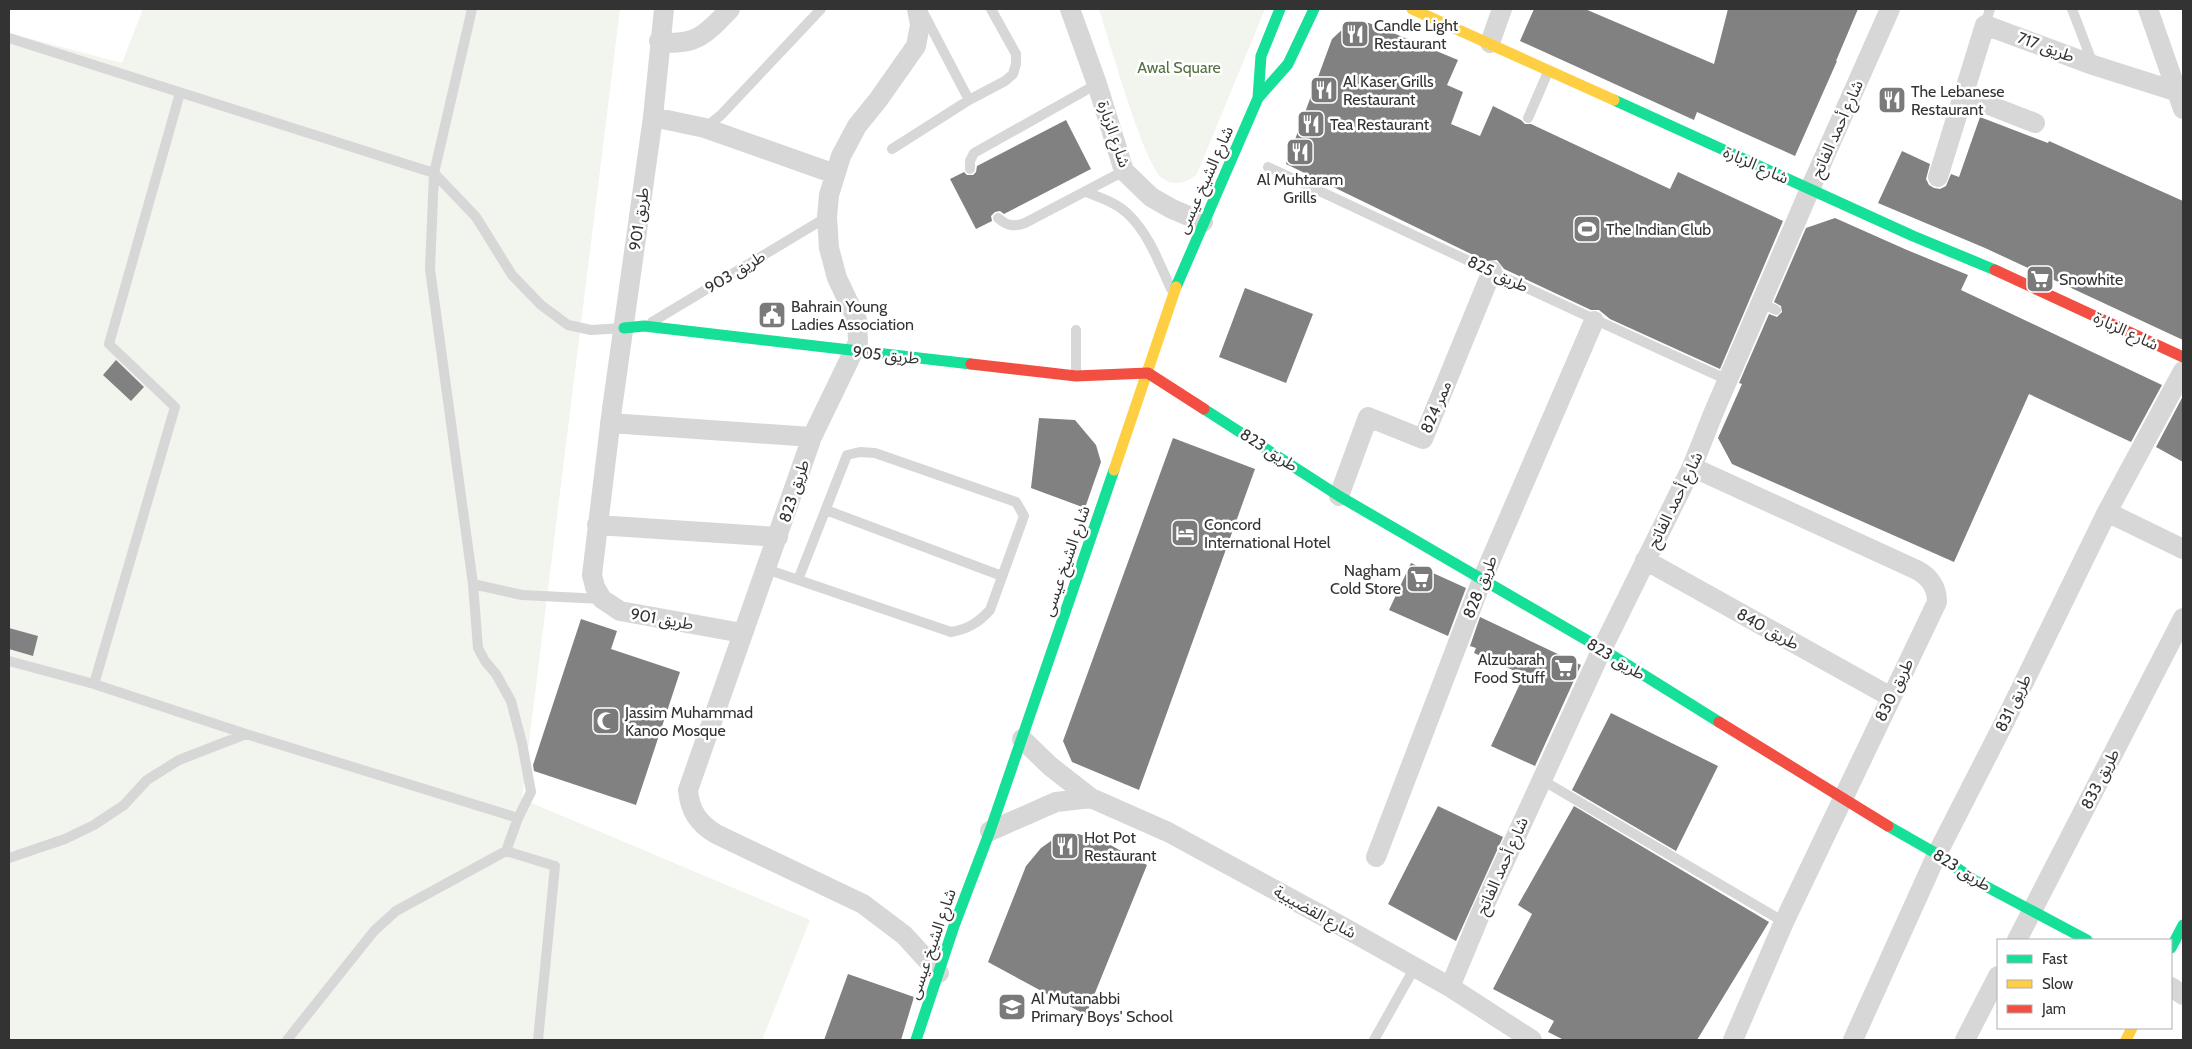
<svg xmlns="http://www.w3.org/2000/svg" width="2192" height="1049" font-family="Cabin,'Noto Sans Arabic',sans-serif">
<style>
.green{fill:#f1f5ed}
.building{fill:#818181}
.lines{fill:none;stroke-linecap:round;stroke-linejoin:round}
.lane{stroke:#d7d7d7;stroke-width:10}
.street{stroke:#d7d7d7;stroke-width:20}
.fast{stroke:#16e098;stroke-width:11}
.slow{stroke:#ffcf43;stroke-width:11}
.jam{stroke:#f24e42;stroke-width:11}
.labels{text-anchor:middle;dominant-baseline:central;stroke-width:5;stroke-linejoin:round;paint-order:stroke}
.poi-label{font-size:16px;fill:#333;stroke:#fff;text-anchor:start}
.street-label{font-size:16px;fill:#333;stroke:#fff}
.park-label{font-size:16px;fill:#56703f;stroke:#fff}
</style>
<rect width="100%" height="100%" fill="#fff"/>
<path class="green" d="M143,9H620L522,799L810,920L762,1040H9V33L122,63Z
M1099,9H1265L1197,174C1187,183 1173,187 1162,178C1144,165 1108,37 1099,9Z"/>
<path class="building" d="M1534,9H1585L1714,64L1728,9H1858L1836,61H1837L1795,156L1697,112L1694,120L1520,41Z
M1357,22L1369,23L1458,60L1447,85L1463,92L1451,124L1480,136L1493,106L1521,120L1525,124H1531L1670,189L1678,172L1783,221L1720,369L1610,319L1599,310H1591L1504,269L1497,260L1486,261L1467,252L1286,164L1332,39L1347,25Z
M1980,117L2048,143L2049,141L2183,201V340L1985,248L1878,203L1902,151L1930,164L1926,179L1929,185L1934,188L1940,189L1946,186L1951,174L1959,177Z
M1066,120L1091,169L1004,214L1000,211L995,212L991,216L992,221L976,229L950,179L964,172L967,175H973L976,172L977,166Z
M1835,218L1907,250L1968,275L1961,290L2162,385L2131,442L2029,394L1954,562L1732,464L1718,438L1742,384L1739,383L1769,314L1777,317L1782,312L1781,306L1774,302L1806,228Z
M1245,288L1313,314L1286,383L1219,357Z
M116,360L144,387L131,401L103,375Z
M2183,396V462L2156,447Z
M1039,418L1075,420L1096,445L1101,462L1085,508L1031,488Z
M1173,438L1255,469L1139,790L1072,762L1063,741Z
M1411,563L1466,588L1448,636L1389,610Z
M1480,617L1581,665L1535,766L1491,746L1524,675L1474,653L1476,648L1470,646Z
M581,619L617,631L611,649L680,672L636,805L534,771L533,765Z
M9,628L38,636L33,656L9,649Z
M1611,713L1718,766L1676,851L1572,790Z
M1438,806L1503,837L1456,941L1388,904Z
M1574,806L1769,922L1697,1040H1564L1548,1032L1554,1021L1493,989L1532,914L1518,905Z
M1078,834L1103,841L1147,865L1086,1015L988,962L1026,866L1041,848L1058,836Z
M848,974L914,997L901,1040H824Z"/>
<g class="lines">
<path class="lane" d="M472,9L434,173L430,269L473,584L522,595L602,599
M2072,9L2093,64
M924,14L969,100
M1985,25L1990,9
M9,38L434,173L476,217L512,275L541,305L568,325L591,330L624,328
M1528,118L1548,72
M705,128L721,115L821,9
M892,149L969,100L1005,81L1013,74L1016,64V54L991,9
M1268,167C1421,238 1573,311 1728,380
M970,169V161L974,153L1097,84
M1086,192C1101,198 1117,203 1128,214C1149,234 1159,263 1171,289
M998,218C1007,226 1014,227 1025,223L1124,171
M1761,303L1776,310
M652,322L827,217
M1076,330V375
M826,510L1002,576
M766,569L951,632C968,629 978,623 990,610L1024,516L1016,502L875,453L860,452L847,455L798,580
M9,661L94,684L246,734L518,818L531,792L522,743L511,701L496,674L485,661L478,648L473,584
M94,684L175,407L109,344L180,93
M1542,780L1784,922
M518,818L506,851L555,866L538,1040
M9,858L65,839L94,825L124,805L147,780L179,760L246,734
M287,1040L374,931L396,911L506,851
M1374,1040L1415,967"/>
<path class="street" d="M664,9L653,117L612,409L592,575L595,587L602,599L620,611L742,633
M917,9L920,25L916,46L878,100L857,126L841,156L829,195L827,217L829,248L837,278L857,320L858,342L812,437L688,790C690,811 698,823 716,834L863,904L904,935L939,973
M1070,9L1097,84L1124,171L1151,197L1172,209L1203,222
M2148,9L2183,109
M659,41C695,48 707,33 730,9
M1490,43L1502,9
M1963,95L2035,123
M653,117L705,128L835,174
M1938,177L1985,25L2093,65L2178,92
M610,423L812,437
M1692,467L1917,570C1930,577 1937,587 1937,602L1784,922L1733,1040
M1339,496L1368,417L1423,439L1492,271
M2107,512L2183,549
M597,525L778,537
M1645,560L1891,697
M1022,739L1050,766L1091,798L1168,832L1345,928L1450,987L1532,1040
M990,831L1056,802L1091,798
M1376,857L1482,580L1594,321
M2017,940L2183,618
M1450,987L1480,915L1602,649L1692,467L1713,414L1810,189L1890,9
M2171,987L2183,995
M1853,1040L1937,854L2004,723L2107,512L2183,371
M1965,1040L1998,976"/>
<path class="fast" d="M1258,98L1261,56L1280,9
M1614,100L1913,236L1995,270
M1176,287L1258,98L1288,64L1314,9
M624,328L644,326L971,364
M1204,409L1339,496L1602,649L1719,722
M1888,826L1937,854L1974,880L2087,940
M2171,948L2183,925
M916,1040L954,926L990,831L1114,470"/>
<path class="slow" d="M1412,9L1614,100
M1114,470L1176,287
M2126,1040L2132,1028"/>
<path class="jam" d="M1995,270L2183,357
M971,364L1076,376L1148,373L1204,409
M1719,722L1888,826"/>
</g>
<defs>
<symbol id="restaurant-square" viewBox="-11 -11 22 22"><rect x="-9" y="-9" width="18" height="18" rx="4" fill="#7a7a7a" stroke="#fff"/><path d="M-5-6h1v4h1v-4h1v4h1v-4h1v5L-1.5 .5V6h-2V.5L-5-1ZM5-6V6H3V1.5H1.5Q1.5-4 5-6Z" fill="#fff"/></symbol>
<symbol id="stadium-square" viewBox="-11 -11 22 22"><rect x="-9" y="-9" width="18" height="18" rx="4" fill="#7a7a7a" stroke="#fff"/><path d="M0-5a6.5 5 0 1 0 0 10a6.5 5 0 1 0 0-10ZM-3.5-1.8h7v3.6h-7Z" fill="#fff"/></symbol>
<symbol id="supermarket-square" viewBox="-11 -11 22 22"><rect x="-9" y="-9" width="18" height="18" rx="4" fill="#7a7a7a" stroke="#fff"/><path d="M-6-5.5h2.5l.6 2H6L4.5 2H-2.5L-4.4-4H-6ZM-1.5 3.2a1.3 1.3 0 1 0 .1 0ZM3 3.2a1.3 1.3 0 1 0 .1 0Z" fill="#fff"/></symbol>
<symbol id="civic-square" viewBox="-11 -11 22 22"><rect x="-9" y="-9" width="18" height="18" rx="4" fill="#7a7a7a" stroke="#fff"/><path d="M-.6-6.5H3V-4.5H.6V-3L4-1V1h2V6H-6V1h2V-1L-.6-3ZM-1.2 2.5V6h2.4V2.5Z" fill="#fff"/></symbol>
<symbol id="hotel-square" viewBox="-11 -11 22 22"><rect x="-9" y="-9" width="18" height="18" rx="4" fill="#7a7a7a" stroke="#fff"/><path d="M-6-4.5h1.5V1H6V5H4.5V3h-9V5H-6ZM-4 0a1.8 1.8 0 1 1 3.6 0ZM.5 0V-2.5h3Q6-2.5 6 0Z" fill="#fff"/></symbol>
<symbol id="mosque-square" viewBox="-11 -11 22 22"><rect x="-9" y="-9" width="18" height="18" rx="4" fill="#7a7a7a" stroke="#fff"/><path d="M3.5-4.9A6 6 0 1 0 3.5 4.9A5 5 0 1 1 3.5-4.9Z" fill="#fff"/></symbol>
<symbol id="school-square" viewBox="-11 -11 22 22"><rect x="-9" y="-9" width="18" height="18" rx="4" fill="#7a7a7a" stroke="#fff"/><path d="M0-5L7-2L0 1L-7-2ZM-4 1L0 2.5L4 1V4Q0 6-4 4Z" fill="#fff"/></symbol>
</defs>
<g fill-rule="evenodd">
<use href="#restaurant-square" x="1339" y="18" width="32" height="32"/>
<use href="#restaurant-square" x="1308" y="74" width="32" height="32"/>
<use href="#restaurant-square" x="1876" y="84" width="32" height="32"/>
<use href="#restaurant-square" x="1295" y="108" width="32" height="32"/>
<use href="#restaurant-square" x="1284" y="136" width="32" height="32"/>
<use href="#stadium-square" x="1571" y="213" width="32" height="32"/>
<use href="#supermarket-square" x="2024" y="263" width="32" height="32"/>
<use href="#civic-square" x="756" y="299" width="32" height="32"/>
<use href="#hotel-square" x="1169" y="517" width="32" height="32"/>
<use href="#supermarket-square" x="1404" y="563" width="32" height="32"/>
<use href="#supermarket-square" x="1548" y="652" width="32" height="32"/>
<use href="#mosque-square" x="590" y="705" width="32" height="32"/>
<use href="#restaurant-square" x="1049" y="830" width="32" height="32"/>
<use href="#school-square" x="996" y="991" width="32" height="32"/>
</g>
<g class="labels">
<g class="poi-label">
<text x="1374" y="25">Candle Light<tspan x="1374" dy="18">Restaurant</tspan></text>
<text x="1343" y="81">Al Kaser Grills<tspan x="1343" dy="18">Restaurant</tspan></text>
<text x="1911" y="91">The Lebanese<tspan x="1911" dy="18">Restaurant</tspan></text>
<text x="1330" y="124">Tea Restaurant</text>
<text x="1300" y="179" text-anchor="middle">Al Muhtaram<tspan x="1300" dy="18">Grills</tspan></text>
<text x="1606" y="229">The Indian Club</text>
<text x="2059" y="279">Snowhite</text>
<text x="791" y="306">Bahrain Young<tspan x="791" dy="18">Ladies Association</tspan></text>
<text x="1204" y="524">Concord<tspan x="1204" dy="18">International Hotel</tspan></text>
<text x="1401" y="570" text-anchor="end">Nagham<tspan x="1401" dy="18">Cold Store</tspan></text>
<text x="1545" y="659" text-anchor="end">Alzubarah<tspan x="1545" dy="18">Food Stuff</tspan></text>
<text x="625" y="712">Jassim Muhammad<tspan x="625" dy="18">Kanoo Mosque</tspan></text>
<text x="1084" y="837">Hot Pot<tspan x="1084" dy="18">Restaurant</tspan></text>
<text x="1031" y="998">Al Mutanabbi<tspan x="1031" dy="18">Primary Boys' School</tspan></text>
</g>
<g class="street-label">
<text transform="translate(2046 47) rotate(20)">طريق 717</text>
<text transform="translate(1837 129) rotate(-66)">شارع أحمد الفاتح</text>
<text transform="translate(1114 134) rotate(71)">شارع الزبارة</text>
<text transform="translate(1756 165) rotate(24)">شارع الزبارة</text>
<text transform="translate(1205 180) rotate(-66)">شارع الشيخ عيسى</text>
<text transform="translate(639 219) rotate(-82)">طريق 901</text>
<text transform="translate(735 272) rotate(-31)">طريق 903</text>
<text transform="translate(1498 274) rotate(25)">طريق 825</text>
<text transform="translate(2126 331) rotate(25)">شارع الزبارة</text>
<text transform="translate(886 355) rotate(6)">طريق 905</text>
<text transform="translate(1436 407) rotate(-67)">ممر 824</text>
<text transform="translate(1269 450) rotate(33)">طريق 823</text>
<text transform="translate(794 491) rotate(-72)">طريق 823</text>
<text transform="translate(1675 500) rotate(-64)">شارع أحمد الفاتح</text>
<text transform="translate(1066 561) rotate(-71)">شارع الشيخ عيسى</text>
<text transform="translate(1480 587) rotate(-68)">طريق 828</text>
<text transform="translate(662 619) rotate(10)">طريق 901</text>
<text transform="translate(1768 629) rotate(29)">طريق 840</text>
<text transform="translate(1616 659) rotate(31)">طريق 823</text>
<text transform="translate(1894 690) rotate(-64)">طريق 830</text>
<text transform="translate(2013 703) rotate(-64)">طريق 831</text>
<text transform="translate(2100 779) rotate(-63)">طريق 833</text>
<text transform="translate(1502 866) rotate(-66)">شارع أحمد الفاتح</text>
<text transform="translate(1962 870) rotate(32)">طريق 823</text>
<text transform="translate(1315 912) rotate(29)">شارع القضيبية</text>
<text transform="translate(932 944) rotate(-71)">شارع الشيخ عيسى</text>
</g>
<g class="park-label">
<text x="1179" y="67">Awal Square</text>
</g>
</g>
<rect width="2192" height="1049" fill="none" stroke="#333333" stroke-width="20"/>
<rect x="1997" y="939" width="175" height="90" fill="#ffffff" stroke="#adadad"/>
<rect x="2007" y="955" width="25" height="8" fill="#16e098" stroke="#adadad"/>
<text x="2042" y="964" font-size="15" fill="#333333">Fast</text>
<rect x="2007" y="980" width="25" height="8" fill="#ffcf43" stroke="#adadad"/>
<text x="2042" y="989" font-size="15" fill="#333333">Slow</text>
<rect x="2007" y="1005" width="25" height="8" fill="#f24e42" stroke="#adadad"/>
<text x="2042" y="1014" font-size="15" fill="#333333">Jam</text>
</svg>
